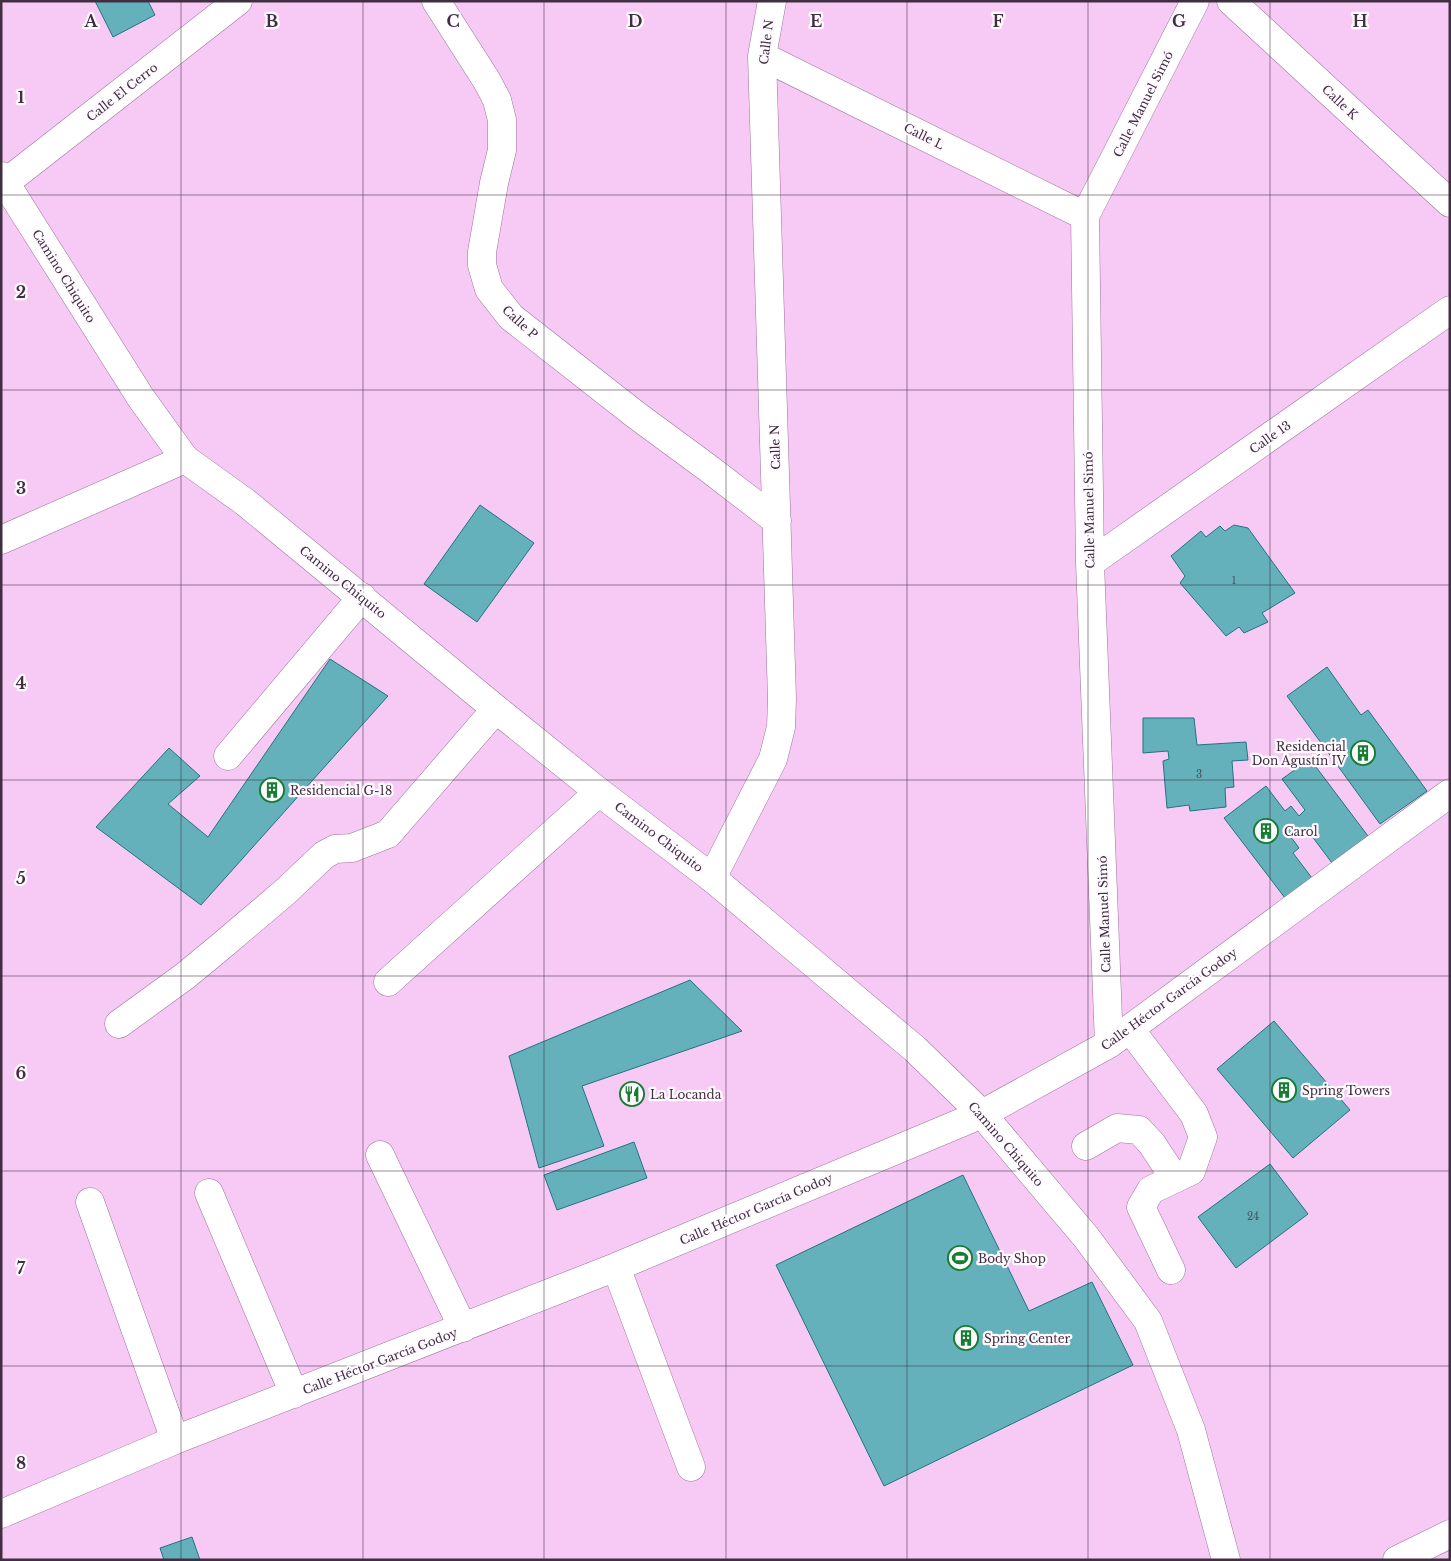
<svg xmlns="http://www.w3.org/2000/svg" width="1451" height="1561" font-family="'Libre Baskerville',serif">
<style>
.building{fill:#64b1bc;stroke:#21747e}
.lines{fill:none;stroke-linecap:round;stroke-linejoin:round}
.minor-casing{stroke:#9c729b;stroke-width:29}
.major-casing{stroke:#9c729b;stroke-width:29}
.minor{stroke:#fff;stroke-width:28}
.major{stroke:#fff;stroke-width:28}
.grid{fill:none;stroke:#402f40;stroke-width:1;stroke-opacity:0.55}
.labels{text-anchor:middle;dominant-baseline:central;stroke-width:4.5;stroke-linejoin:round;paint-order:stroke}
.number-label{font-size:10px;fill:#49505f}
.street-label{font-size:12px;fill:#402f40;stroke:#fffaff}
.poi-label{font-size:12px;fill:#402f40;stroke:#fffaff;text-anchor:start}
.grid-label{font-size:16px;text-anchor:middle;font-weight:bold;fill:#402f40;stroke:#fffaff;stroke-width:4.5;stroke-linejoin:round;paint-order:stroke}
</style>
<rect width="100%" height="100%" fill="#f7caf6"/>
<path class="building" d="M95,1H148L155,15L113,37Z
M480,505L534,543L477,622L424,584Z
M1234,525L1248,528L1295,593L1262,613L1268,622L1244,633L1239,627L1226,636L1180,583L1185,576L1171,556L1201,531L1206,537L1220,526L1225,531Z
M330,659L388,696L201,905L96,827L169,748L200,776L168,804L208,837Z
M1327,667L1361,715L1368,710L1427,791L1380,824L1287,696Z
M1143,718H1194L1197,745L1246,742L1248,760L1232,761L1234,787L1225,788L1226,807L1190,811L1189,805L1167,808L1163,761L1169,759L1168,751L1143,753Z
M1310,759L1368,836L1332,863L1305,827L1291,837L1299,848L1293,853L1312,878L1285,898L1224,818L1266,786L1285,811L1291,806L1299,816L1305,810L1282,779Z
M690,980L742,1031L582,1086L604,1146L539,1168L509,1056Z
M1274,1021L1350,1110L1293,1158L1217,1069Z
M634,1142L647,1178L557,1210L544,1175Z
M1270,1164L1308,1214L1236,1268L1198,1217Z
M963,1175L1029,1311L1092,1282L1133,1365L884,1486L776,1265Z
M192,1537L200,1560H164L160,1548Z"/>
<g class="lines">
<defs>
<path id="minor" d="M436,1L487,81L497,100L502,120V150L494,183L482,252V265L489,289L511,317L636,415L708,468L777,521
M1231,1L1450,203
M762,56L1085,216
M5,183L238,1
M1,540L185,459
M1090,563L1450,310
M228,756L362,597
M712,878L773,759L781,727L782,699L762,56L772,1
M388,982L599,792
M119,1024L185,976L219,948L285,892L324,855L335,849L352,848L388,834L496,709
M1130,1029L1194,1114L1203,1137L1191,1171L1151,1190L1141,1207L1171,1270
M1109,1044L1090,563L1085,216L1195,1
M1086,1146L1117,1128L1139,1130L1152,1144L1175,1179
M380,1155L463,1328
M209,1193L294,1394
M90,1202L175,1440
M616,1267L691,1467
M1,1514L175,1440L616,1267L982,1114L1109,1044L1450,793
M1397,1560L1450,1534"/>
<path id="major" d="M1,176L141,398L185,459L245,502L496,709L599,792L712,878L915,1049L982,1114L1086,1237L1148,1321L1191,1430L1226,1560"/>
</defs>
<use href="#minor" class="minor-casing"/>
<use href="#major" class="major-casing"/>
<use href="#minor" class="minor"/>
<use href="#major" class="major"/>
</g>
<path class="grid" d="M181,1V1560M363,1V1560M544,1V1560M726,1V1560M907,1V1560M1088,1V1560M1270,1V1560M1,195H1450M1,390H1450M1,585H1450M1,780H1450M1,976H1450M1,1171H1450M1,1366H1450"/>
<defs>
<symbol id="building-ring" viewBox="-11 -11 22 22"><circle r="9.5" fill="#fffaff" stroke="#157d31" stroke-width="1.5"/><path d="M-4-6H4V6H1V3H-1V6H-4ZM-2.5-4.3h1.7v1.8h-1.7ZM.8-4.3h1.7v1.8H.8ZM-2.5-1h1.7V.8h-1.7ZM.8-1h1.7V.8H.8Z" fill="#157d31"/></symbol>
<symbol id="restaurant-ring" viewBox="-11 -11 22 22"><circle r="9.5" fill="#fffaff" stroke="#157d31" stroke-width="1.5"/><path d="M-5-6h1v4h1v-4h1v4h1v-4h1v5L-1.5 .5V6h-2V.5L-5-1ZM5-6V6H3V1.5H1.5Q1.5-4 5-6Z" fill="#157d31"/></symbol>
<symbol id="stadium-ring" viewBox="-11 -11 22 22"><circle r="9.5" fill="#fffaff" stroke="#157d31" stroke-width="1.5"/><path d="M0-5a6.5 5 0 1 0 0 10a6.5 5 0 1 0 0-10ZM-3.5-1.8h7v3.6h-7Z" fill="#157d31"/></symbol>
</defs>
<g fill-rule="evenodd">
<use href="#building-ring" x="1349" y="739" width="28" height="28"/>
<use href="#building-ring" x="258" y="776" width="28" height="28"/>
<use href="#building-ring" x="1252" y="817" width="28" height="28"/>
<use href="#building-ring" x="1270" y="1076" width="28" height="28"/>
<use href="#restaurant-ring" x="618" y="1080" width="28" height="28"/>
<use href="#stadium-ring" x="946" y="1244" width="28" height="28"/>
<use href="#building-ring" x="952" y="1324" width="28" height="28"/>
</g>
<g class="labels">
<g class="number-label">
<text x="1234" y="580">1</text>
<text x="1199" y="774">3</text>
<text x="1253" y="1216">24</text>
</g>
<g class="street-label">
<text transform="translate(766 42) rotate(-83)">Calle N</text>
<text transform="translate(122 92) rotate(-38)">Calle El Cerro</text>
<text transform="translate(1340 102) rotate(43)">Calle K</text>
<text transform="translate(1143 104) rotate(-63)">Calle Manuel Simó</text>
<text transform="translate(924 136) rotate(26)">Calle L</text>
<text transform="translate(64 276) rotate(58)">Camino Chiquito</text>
<text transform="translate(520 322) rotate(42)">Calle P</text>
<text transform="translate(1270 437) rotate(-35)">Calle 13</text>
<text transform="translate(775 447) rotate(-92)">Calle N</text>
<text transform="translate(1089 510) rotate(-91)">Calle Manuel Simó</text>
<text transform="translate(343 582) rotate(39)">Camino Chiquito</text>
<text transform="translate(659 837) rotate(37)">Camino Chiquito</text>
<text transform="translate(1104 914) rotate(-92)">Calle Manuel Simó</text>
<text transform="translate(1169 999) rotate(-36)">Calle Héctor García Godoy</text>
<text transform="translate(1006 1144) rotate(49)">Camino Chiquito</text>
<text transform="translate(756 1209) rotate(-23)">Calle Héctor García Godoy</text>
<text transform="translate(380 1361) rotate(-21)">Calle Héctor García Godoy</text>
</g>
<g class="poi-label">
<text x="1346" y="746" text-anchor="end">Residencial<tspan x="1346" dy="14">Don Agustín IV</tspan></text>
<text x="290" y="790">Residencial G-18</text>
<text x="1284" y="831">Carol</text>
<text x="1302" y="1090">Spring Towers</text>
<text x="650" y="1094">La Locanda</text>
<text x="978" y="1258">Body Shop</text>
<text x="984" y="1338">Spring Center</text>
</g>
</g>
<g class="grid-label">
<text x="91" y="27">A</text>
<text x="272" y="27">B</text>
<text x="453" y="27">C</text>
<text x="635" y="27">D</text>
<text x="816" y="27">E</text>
<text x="998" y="27">F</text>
<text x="1179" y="27">G</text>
<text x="1360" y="27">H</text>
<text x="21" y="103">1</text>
<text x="21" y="298">2</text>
<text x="21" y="494">3</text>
<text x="21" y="689">4</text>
<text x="21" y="884">5</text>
<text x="21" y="1079">6</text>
<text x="21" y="1274">7</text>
<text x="21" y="1469">8</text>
</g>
<rect width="1451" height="1561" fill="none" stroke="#402f40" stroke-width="5"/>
</svg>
